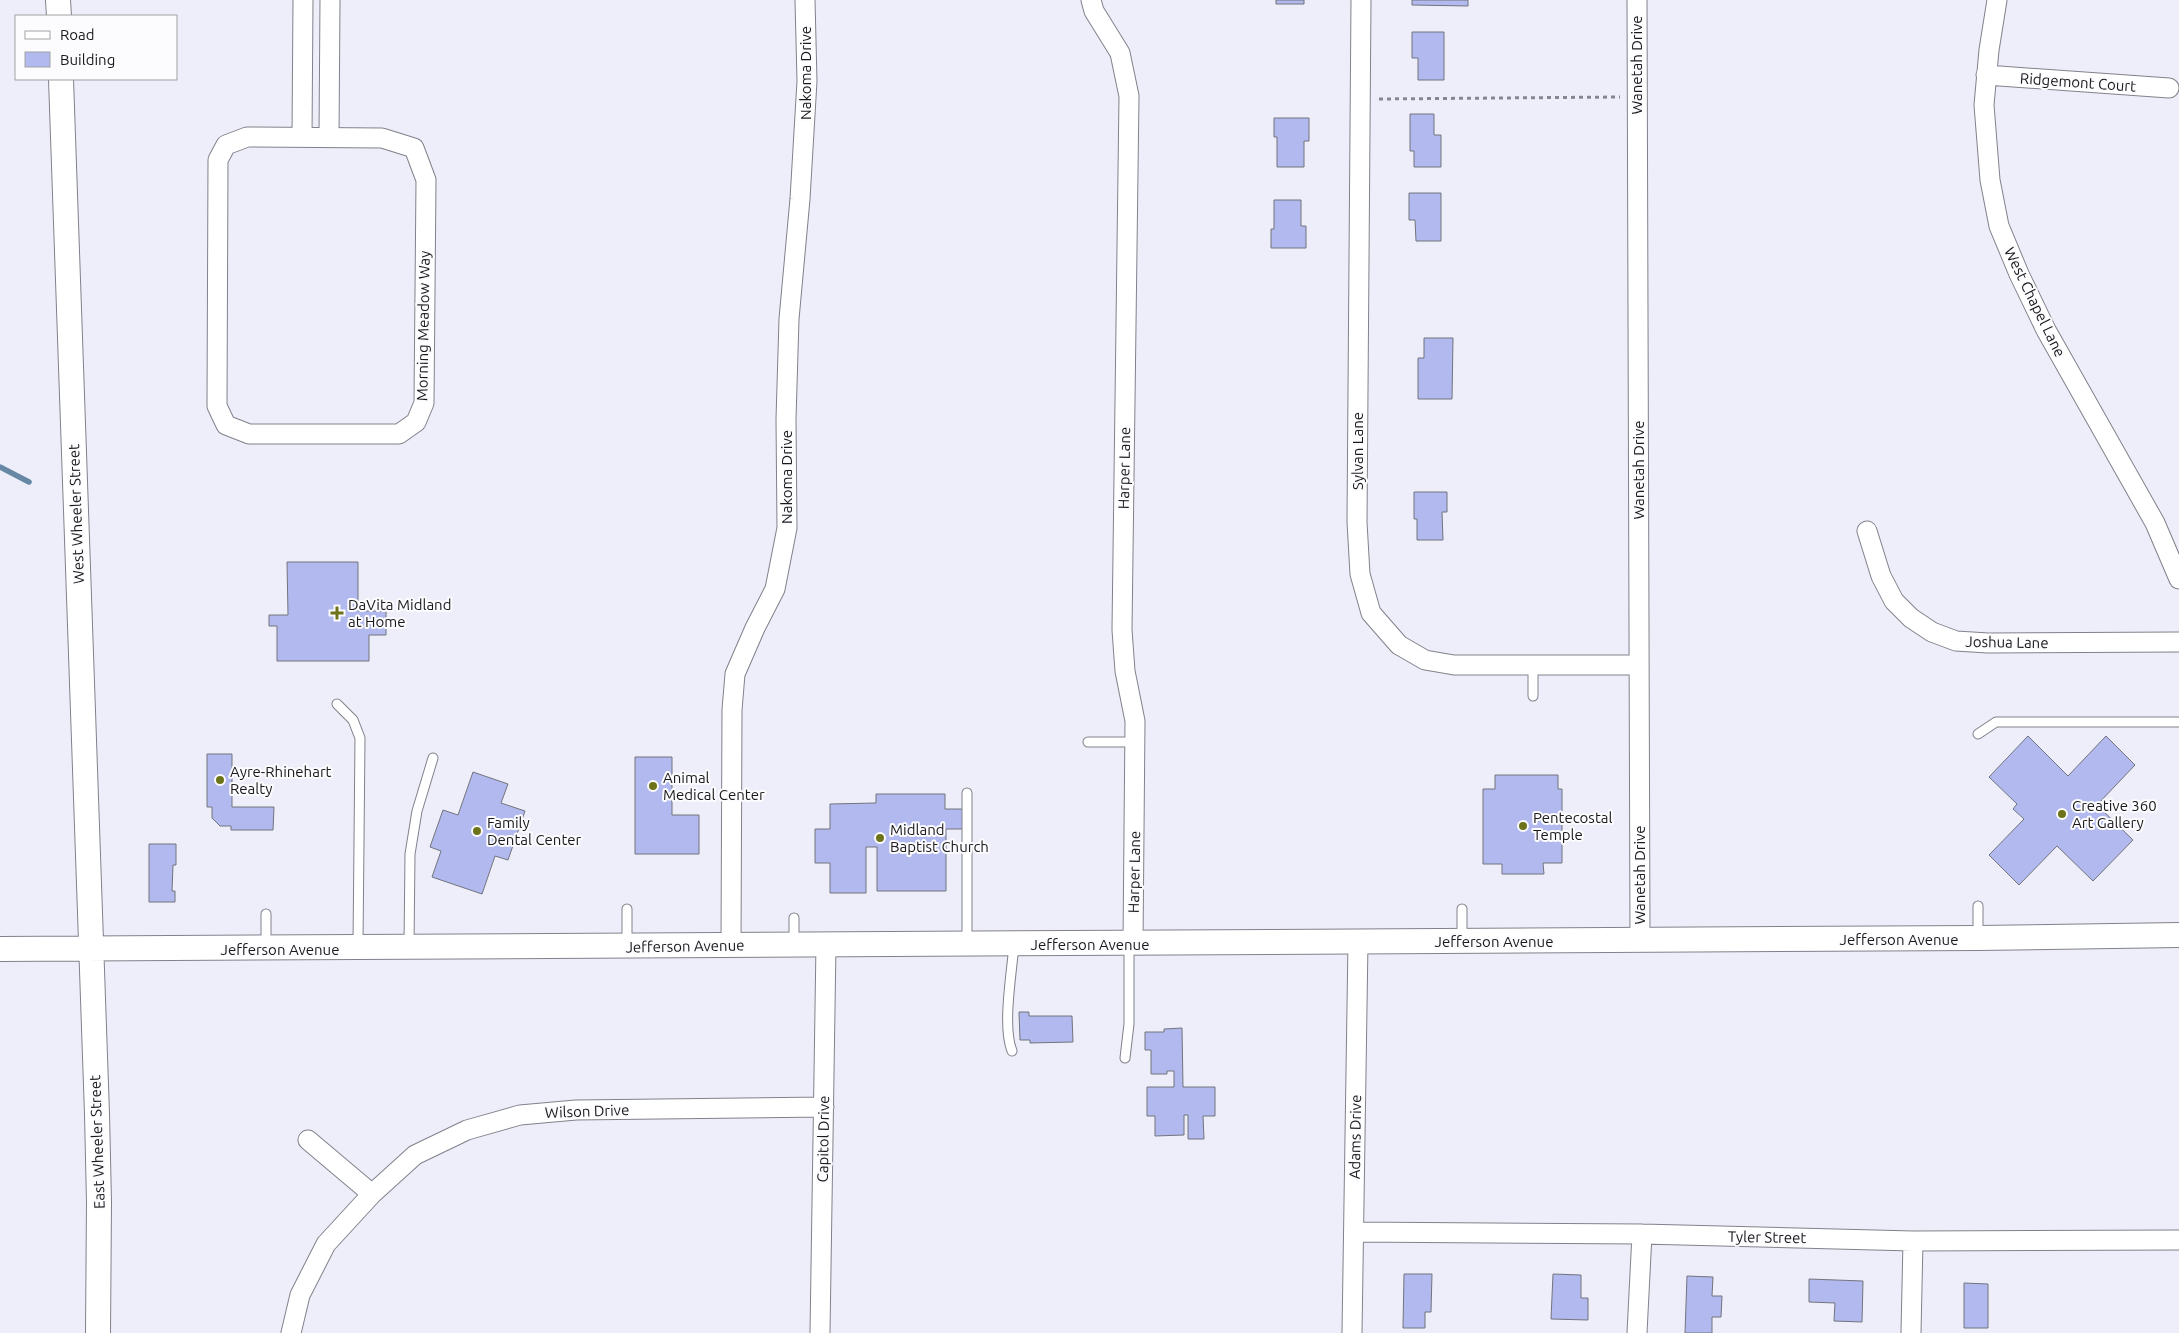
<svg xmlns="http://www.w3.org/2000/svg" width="2179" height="1333" font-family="Ubuntu,sans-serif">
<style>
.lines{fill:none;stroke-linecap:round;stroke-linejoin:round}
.stream{stroke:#6788a5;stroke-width:5.5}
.building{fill:#b1b9ee;stroke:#72747d}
.service-casing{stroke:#80828b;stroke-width:11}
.minor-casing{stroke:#80828b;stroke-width:21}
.tertiary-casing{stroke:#80828b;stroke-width:26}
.path{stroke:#86868e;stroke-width:3;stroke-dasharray:4 4;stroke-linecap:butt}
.service{stroke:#fff;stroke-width:9}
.minor{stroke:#fff;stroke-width:19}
.tertiary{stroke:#fff;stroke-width:24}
.poi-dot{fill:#6c731b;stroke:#fcfcfe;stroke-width:2}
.labels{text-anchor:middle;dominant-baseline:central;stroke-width:4;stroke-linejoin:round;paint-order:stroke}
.street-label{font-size:15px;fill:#19191d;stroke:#fcfcfe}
.poi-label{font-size:15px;fill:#19191d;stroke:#fcfcfe;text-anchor:start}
</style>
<rect width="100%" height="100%" fill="#edeef9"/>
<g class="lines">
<path class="stream" d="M0,467L29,482"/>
</g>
<path class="building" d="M1276,0H1304V4H1276Z
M1412,0H1468V6L1412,5Z
M1412,32H1444V80H1418V58H1412Z
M1410,114H1434V135H1441V167H1414V151H1410Z
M1274,118H1309V141H1304V167H1277V137H1274Z
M1409,193H1441V241H1416L1415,220H1409Z
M1274,200H1301V226H1306V248H1271V229H1274Z
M1424,338H1453L1452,399H1418V358H1424Z
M1414,492H1447V512H1442L1443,540H1417V519H1414Z
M287,562H358V611H386V635H369V661H277V626H269V615H288Z
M2028,736L2068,776L2106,736L2135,765L2097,805L2133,840L2093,881L2057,846L2019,885L1989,855L2024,819L2013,809L2017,804L1989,777Z
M207,754H232V807H274L273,830H231V826H220L212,818V807H207Z
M635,757H672V815H699V854H635Z
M473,772L508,784L501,803L525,811L508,860L495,856L482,894L432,877L441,851L430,847L443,810L458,815Z
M1495,775H1558V789H1562V863H1543L1544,874H1502V864H1483V789H1495Z
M876,794H945V809H964V829H946V891H877V847H866V893H830V863H815V829H830V804L876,803Z
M149,844H176V865H173L172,891H175V902H149Z
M1019,1012H1029V1016H1072L1073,1042L1030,1043V1040H1020Z
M1182,1028L1183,1087H1215V1116H1203L1204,1139H1188V1115H1184V1135L1155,1136V1116H1147V1087H1174V1071H1167V1074H1151V1050H1145V1032H1164V1029Z
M1404,1274H1432L1431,1312H1425V1328H1403Z
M1553,1274L1581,1275V1298H1588V1320L1551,1319Z
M1687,1276L1713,1277L1712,1296H1722L1721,1317H1712V1333H1685Z
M1809,1279L1863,1281L1862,1322L1834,1321L1835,1303L1809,1302Z
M1964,1283L1988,1284V1328H1964Z"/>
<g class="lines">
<defs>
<path id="service" d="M1533,665V696
M337,704L353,720L360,738L358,945
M1978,734L1996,722H2179
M1088,742H1135
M967,793V944
M1978,906V938
M627,909V944
M1462,909V941
M266,914V946
M794,918V942
M409,945L410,854L417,811L433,758
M1012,1051C1002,1026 1012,972 1014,944
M1125,1058L1129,1024V944"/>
<path id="minor" d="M1091,0L1094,11L1120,53L1129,96L1122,630L1125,671L1135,721L1133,944
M1361,0L1357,522L1360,574L1371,613L1399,645L1425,660L1454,665H1639
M1637,0L1640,940
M1997,0L1989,50L1984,105L1990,180L1999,226L2019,274L2046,330L2155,523L2179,579
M1986,75L2169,88
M247,137L382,138L414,148L426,180L424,403L416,422L399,434H249L226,425L217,406L218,160L226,145Z
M302,137L303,0
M329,137L330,0
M1867,531L1881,576L1894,601L1911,618L1932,632L1956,641L1988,643L2179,642
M731,945L732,710L735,674L755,628L775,589L787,528L786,419L789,319L800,199L807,81L805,0
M308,1140L372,1194
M1354,1232L1642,1234L1913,1241L2179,1240
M291,1333L300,1295L326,1244L372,1194L415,1155L467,1130L520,1115L576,1110L824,1107
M820,1333L826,944
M1352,1333L1358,942
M1637,1333L1642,1234
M1911,1333L1913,1241"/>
<path id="tertiary" d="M58,0L59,16
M61,79L97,1114L99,1202L98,1333
M0,949L1978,938L2179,935"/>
</defs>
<use href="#service" class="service-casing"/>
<use href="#minor" class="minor-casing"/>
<use href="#tertiary" class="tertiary-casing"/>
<path class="path" d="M1379,99L1620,97"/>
<use href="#service" class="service"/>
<use href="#minor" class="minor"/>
<use href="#tertiary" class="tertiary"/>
</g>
<g class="poi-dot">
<path d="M334.5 605.5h5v5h5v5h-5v5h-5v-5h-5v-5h5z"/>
<circle cx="220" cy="780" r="5"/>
<circle cx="653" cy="786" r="5"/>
<circle cx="2062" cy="814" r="5"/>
<circle cx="1523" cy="826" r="5"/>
<circle cx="477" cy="831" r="5"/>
<circle cx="880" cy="838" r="5"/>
</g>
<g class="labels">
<g class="street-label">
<text transform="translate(1636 65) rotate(-90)">Wanetah Drive</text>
<text transform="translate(805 73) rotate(-90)">Nakoma Drive</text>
<text transform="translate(2078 82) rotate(4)">Ridgemont Court</text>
<text transform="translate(2035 302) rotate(64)">West Chapel Lane</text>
<text transform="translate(423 326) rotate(-89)">Morning Meadow Way</text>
<text transform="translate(1357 451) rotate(-90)">Sylvan Lane</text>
<text transform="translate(1124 468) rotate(-89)">Harper Lane</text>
<text transform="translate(1638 470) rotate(-90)">Wanetah Drive</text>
<text transform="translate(786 477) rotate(-90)">Nakoma Drive</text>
<text transform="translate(76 514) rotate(-92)">West Wheeler Street</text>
<text transform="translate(2007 642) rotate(1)">Joshua Lane</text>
<text transform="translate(1134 872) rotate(-89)">Harper Lane</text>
<text transform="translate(1639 875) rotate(-90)">Wanetah Drive</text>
<text x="1899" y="939">Jefferson Avenue</text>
<text x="1494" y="941">Jefferson Avenue</text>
<text x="1090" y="944">Jefferson Avenue</text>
<text transform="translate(685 946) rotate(-1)">Jefferson Avenue</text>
<text x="280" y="949">Jefferson Avenue</text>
<text transform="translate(587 1111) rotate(-2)">Wilson Drive</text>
<text transform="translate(1355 1137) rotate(-89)">Adams Drive</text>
<text transform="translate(823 1139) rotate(-89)">Capitol Drive</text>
<text transform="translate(97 1142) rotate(-92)">East Wheeler Street</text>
<text transform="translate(1767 1237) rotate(1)">Tyler Street</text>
</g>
<g class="poi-label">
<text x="348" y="604">DaVita Midland<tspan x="348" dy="17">at Home</tspan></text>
<text x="230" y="771">Ayre-Rhinehart<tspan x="230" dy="17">Realty</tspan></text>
<text x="663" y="777">Animal<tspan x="663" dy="17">Medical Center</tspan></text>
<text x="2072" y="805">Creative 360<tspan x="2072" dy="17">Art Gallery</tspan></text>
<text x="1533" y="817">Pentecostal<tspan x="1533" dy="17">Temple</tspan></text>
<text x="487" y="822">Family<tspan x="487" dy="17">Dental Center</tspan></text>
<text x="890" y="829">Midland<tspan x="890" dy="17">Baptist Church</tspan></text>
</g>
</g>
<rect x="15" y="15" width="162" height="65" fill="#fcfcfe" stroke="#a1a1a4"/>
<rect x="25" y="31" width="25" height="8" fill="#ffffff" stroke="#a1a1a4"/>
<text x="60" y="40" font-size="15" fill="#19191d">Road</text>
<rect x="25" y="52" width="25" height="15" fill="#b1b9ee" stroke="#a1a1a4"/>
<text x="60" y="65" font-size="15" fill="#19191d">Building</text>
</svg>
